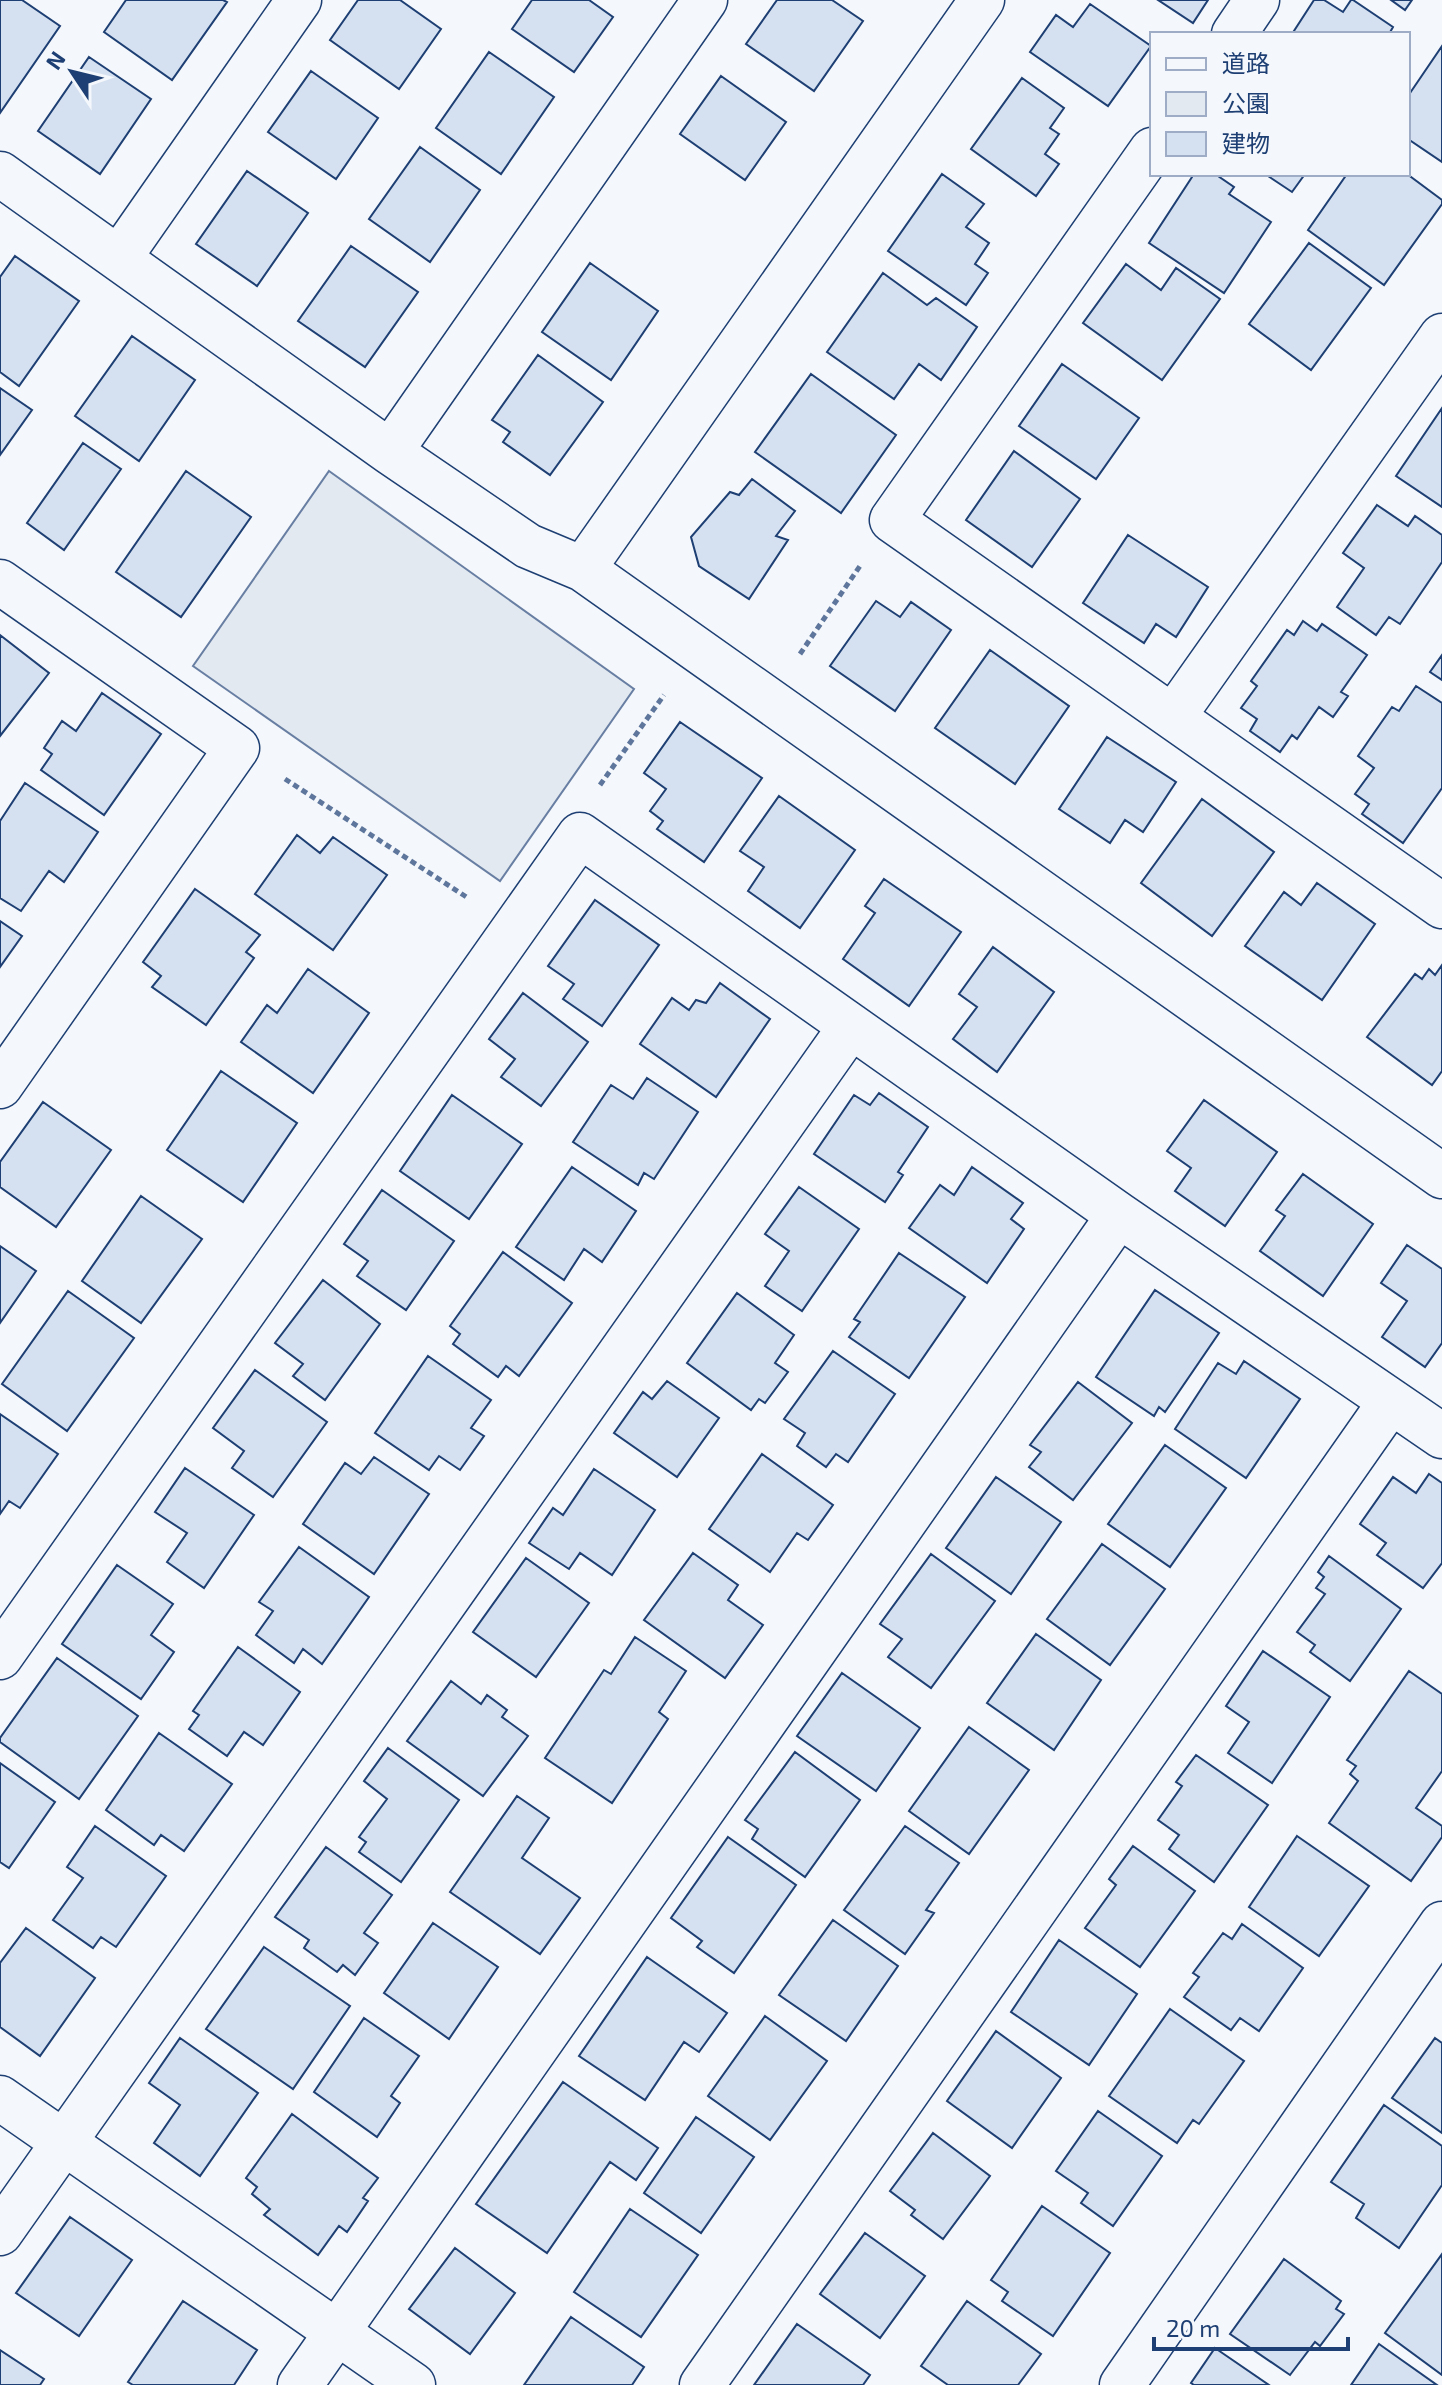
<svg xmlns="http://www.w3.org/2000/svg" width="1442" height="2385" font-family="'Exo 2','Noto Sans JP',sans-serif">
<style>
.green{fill:#e3e9f0;stroke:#687fa3;stroke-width:2}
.building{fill:#d5e0f0;stroke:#1d3f73;stroke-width:2}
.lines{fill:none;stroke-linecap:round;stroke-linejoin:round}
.minor-casing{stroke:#1d3f73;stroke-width:47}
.path{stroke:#5e769c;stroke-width:5;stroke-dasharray:6 4;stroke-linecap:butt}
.minor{stroke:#f4f7fb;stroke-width:44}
</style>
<rect width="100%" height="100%" fill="#f4f7fb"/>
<path class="green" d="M329,471L634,689L500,881L193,666Z"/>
<path class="building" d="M0,0H22L60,26L0,113Z
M126,0H223L227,2L172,80L104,32Z
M358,0H400L441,29L399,89L330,40Z
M532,0H589L613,17L574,72L512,29Z
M777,0H832L863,21L814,91L746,44Z
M1158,0H1208L1193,23Z
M1314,0H1324L1343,12L1351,0H1353L1393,27L1389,34H1292Z
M1391,0H1412L1405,10Z
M1090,4L1151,46L1108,106L1030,52L1056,15L1073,27Z
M1442,46V162L1408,139V96Z
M489,52L554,97L501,174L436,128Z
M89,57L151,99L100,174L38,131Z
M311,71L378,118L336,179L268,132Z
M721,76L786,122L745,180L680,134Z
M1022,78L1064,108L1050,128L1059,134L1045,154L1059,164L1036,196L971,149Z
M420,147L480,190L430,262L369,219Z
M247,171L308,213L257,286L196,244Z
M942,174L984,204L966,227L989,243L975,264L988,273L966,305L888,251Z
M1194,174H1215L1234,187L1229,194L1271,222L1224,293L1149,243Z
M1265,174H1305L1292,192Z
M1347,174H1407L1442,200V204L1384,285L1308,230Z
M1309,243L1371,288L1311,370L1249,324Z
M351,246L418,292L365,367L298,321Z
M15,256L79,301L19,386L0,372V277Z
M590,263L658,311L611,380L542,332Z
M1126,264L1161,290L1176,268L1220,299L1162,380L1083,323Z
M883,273L927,305L936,298L977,327L941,380L919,364L894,399L827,352Z
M132,336L195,380L139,461L75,416Z
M538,355L603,402L550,475L503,442L510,432L492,420Z
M1062,364L1139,418L1096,479L1019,426Z
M811,374L896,435L841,513L755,452Z
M0,388L32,410L0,455Z
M1442,408V507L1396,476Z
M83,443L121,469L64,550L27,523Z
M1014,451L1080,499L1032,567L966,520Z
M186,471L251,517L181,617L116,572Z
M752,479L795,511L776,536L788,540L749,599L699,566L691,537L730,492L739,495Z
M1377,505L1408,526L1415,516L1442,535V562L1400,624L1389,617L1376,635L1337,607L1364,568L1343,553Z
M1128,535L1208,587L1176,637L1156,624L1144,643L1083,603Z
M876,601L900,617L911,602L951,630L895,711L830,666Z
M1303,621L1317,631L1322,624L1367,655L1341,692L1348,696L1333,717L1319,707L1297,739L1292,735L1280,752L1250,731L1257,719L1241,708L1257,686L1251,681L1287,630L1294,635Z
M0,635L49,673L0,736Z
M990,650L1069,706L1015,784L935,728Z
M1442,655V680L1430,672Z
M1416,686L1442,703V788L1403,843L1362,814L1369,804L1355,794L1374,768L1358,756L1392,707L1399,711Z
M102,693L161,734L104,815L41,770L52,754L44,748L62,721L76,731Z
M680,722L762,778L704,862L657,829L663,821L650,811L666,789L644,773Z
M1107,737L1176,782L1143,832L1125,820L1110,843L1059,809Z
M25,783L98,832L64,882L49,871L21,911L0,898V821Z
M779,796L855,850L800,928L748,891L764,867L740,851Z
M1202,799L1274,852L1212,936L1141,883Z
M297,835L320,853L333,837L387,875L333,950L255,894Z
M884,879L961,932L909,1006L843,959L875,913L865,906Z
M1317,883L1375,924L1322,1000L1245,946L1284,892L1301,905Z
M195,889L260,935L246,952L254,958L206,1025L152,987L161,976L143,962Z
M595,900L659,945L602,1026L563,999L574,984L548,966Z
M0,921L22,936L0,967Z
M993,947L1054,992L997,1072L953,1039L977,1007L959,994Z
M1442,965V1071L1432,1085L1367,1037L1415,974L1422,979L1429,969L1435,975Z
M308,969L369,1013L313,1093L241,1042L267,1005L277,1013Z
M720,983L770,1019L716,1097L640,1044L672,998L689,1010L696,1000L706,1003Z
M523,993L588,1042L541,1106L501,1077L515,1059L489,1039Z
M221,1071L297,1123L243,1202L167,1150Z
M647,1078L698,1112L654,1179L644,1173L638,1185L573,1142L611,1085L633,1099Z
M879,1093L928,1127L898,1172L903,1175L885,1202L814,1154L854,1095L870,1105Z
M452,1095L522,1144L469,1219L400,1171Z
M1204,1100L1277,1152L1225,1226L1175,1191L1191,1168L1167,1151Z
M43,1102L111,1150L56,1227L0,1187V1162Z
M572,1167L636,1211L602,1262L584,1249L564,1280L516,1247Z
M972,1167L1023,1203L1011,1219L1024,1229L987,1283L909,1228L940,1185L954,1195Z
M1303,1174L1373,1224L1323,1296L1260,1251L1285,1216L1276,1210Z
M799,1187L859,1229L802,1311L765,1286L789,1251L765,1234Z
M382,1190L454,1241L406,1310L357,1276L368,1261L344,1244Z
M141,1196L202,1239L141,1323L82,1281Z
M1407,1245L1442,1269V1343L1425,1367L1382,1337L1407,1301L1381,1283Z
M0,1246L36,1271L0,1323Z
M503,1252L572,1303L519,1376L506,1366L498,1377L453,1344L460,1334L450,1326Z
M899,1253L965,1297L909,1378L849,1337L860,1322L854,1319Z
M323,1280L380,1324L325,1400L293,1376L303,1364L275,1343Z
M1155,1290L1219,1333L1165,1412L1159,1407L1154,1416L1096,1377Z
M68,1291L134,1338L67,1431L2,1384Z
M737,1293L794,1335L775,1363L788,1372L765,1403L759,1399L751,1410L687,1363Z
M833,1351L895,1394L848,1462L836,1454L826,1467L797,1446L805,1433L784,1419Z
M428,1356L491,1400L471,1428L484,1436L460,1470L439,1456L429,1470L375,1433Z
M1244,1361L1300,1399L1246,1478L1175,1429L1218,1363L1236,1374Z
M255,1370L327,1422L273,1497L232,1468L244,1451L213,1428Z
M667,1381L719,1418L677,1477L614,1433L643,1392L652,1399Z
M1078,1382L1132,1423L1073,1500L1029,1467L1041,1452L1030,1445Z
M0,1414L58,1454L20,1508L9,1501L0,1514Z
M1165,1445L1226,1488L1170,1567L1108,1524Z
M762,1454L833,1505L808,1540L797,1533L770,1572L709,1529Z
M374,1457L429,1494L374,1574L303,1524L345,1463L361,1474Z
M185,1468L254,1515L204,1588L167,1562L187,1533L155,1512Z
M594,1469L655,1510L612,1575L580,1553L569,1569L529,1543L553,1508L563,1515Z
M1429,1474L1442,1483V1563L1423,1588L1377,1555L1386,1543L1360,1524L1393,1477L1416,1493Z
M996,1477L1061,1522L1011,1594L946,1548Z
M1102,1544L1165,1589L1110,1665L1047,1619Z
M299,1547L369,1597L322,1664L303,1649L294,1663L256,1635L273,1611L259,1602Z
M693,1553L738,1585L728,1600L763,1625L725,1678L644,1620Z
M931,1554L995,1601L931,1688L888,1657L902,1639L880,1624Z
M1329,1556L1401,1609L1350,1681L1310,1652L1315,1645L1297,1632L1325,1594L1316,1588L1324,1577L1318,1572Z
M526,1558L589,1603L536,1677L473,1632Z
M117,1565L173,1604L151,1635L174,1652L141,1699L62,1644Z
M1036,1634L1101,1680L1054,1750L987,1703Z
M635,1637L686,1671L659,1712L668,1719L612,1803L545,1758L604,1670L611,1674Z
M238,1647L300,1692L263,1745L244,1732L227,1756L189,1729L199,1715L193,1711Z
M1263,1651L1330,1697L1272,1783L1228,1753L1249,1722L1226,1706Z
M57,1658L138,1716L79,1799L0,1742V1738Z
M1409,1671L1442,1694V1771L1416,1808L1442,1826V1837L1411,1881L1329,1823L1358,1781L1350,1774L1356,1766L1347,1760Z
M842,1673L920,1728L876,1791L797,1736Z
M451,1681L481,1704L487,1695L507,1710L502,1717L528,1736L483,1796L407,1741Z
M969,1727L1029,1770L969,1854L909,1811Z
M159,1733L232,1784L184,1851L161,1835L154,1845L106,1810Z
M388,1748L459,1800L401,1882L359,1852L366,1842L359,1837L387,1799L364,1781Z
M795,1752L860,1800L805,1877L752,1839L758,1829L745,1820Z
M1196,1755L1268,1805L1214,1882L1169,1849L1179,1835L1158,1820L1182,1786L1176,1782Z
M0,1763L55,1802L9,1868L0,1862Z
M517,1796L549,1818L522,1858L580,1898L540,1954L450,1892Z
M95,1826L166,1876L116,1947L101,1937L93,1948L53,1920L83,1878L67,1867Z
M905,1826L959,1863L926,1910L934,1913L905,1954L844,1910Z
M1297,1836L1369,1886L1319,1956L1249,1907Z
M728,1837L796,1885L734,1973L697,1947L702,1941L671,1918Z
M1133,1846L1195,1891L1140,1967L1085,1928L1116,1885L1109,1879Z
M326,1847L392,1895L364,1933L378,1943L355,1975L343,1965L337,1972L304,1948L309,1940L275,1917Z
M833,1920L898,1966L846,2041L779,1995Z
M433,1923L498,1967L449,2039L384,1993Z
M1242,1924L1303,1968L1259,2031L1240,2018L1231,2030L1184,1997L1199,1977L1193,1973L1223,1933L1232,1939Z
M26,1928L95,1978L40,2056L0,2027V1963Z
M1059,1940L1137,1994L1089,2065L1011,2012Z
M264,1947L350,2006L293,2089L206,2029Z
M647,1957L727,2013L699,2052L684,2042L645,2100L579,2056Z
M1170,2009L1244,2061L1199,2124L1193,2120L1177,2143L1109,2096Z
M765,2016L827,2061L770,2140L708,2096Z
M364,2018L419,2056L391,2096L400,2103L377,2137L314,2092Z
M996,2031L1061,2078L1012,2148L947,2101Z
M180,2038L258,2093L200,2176L154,2143L180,2105L149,2083Z
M1435,2038L1442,2043V2133L1392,2098Z
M563,2082L658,2148L636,2180L610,2162L547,2253L476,2204Z
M1384,2105L1442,2146V2185L1399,2248L1356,2218L1364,2204L1331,2182Z
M1098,2111L1162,2156L1113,2226L1081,2203L1088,2193L1056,2171Z
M292,2114L378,2178L363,2198L368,2201L347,2232L339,2226L318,2255L264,2215L270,2209L252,2194L257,2187L246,2178Z
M696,2117L754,2157L701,2233L644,2193Z
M933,2133L990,2176L943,2239L911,2215L915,2210L890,2191Z
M1042,2206L1110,2253L1053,2336L1002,2301L1008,2292L991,2280Z
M630,2209L698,2255L641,2337L574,2292Z
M70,2217L132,2260L79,2336L16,2293Z
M865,2233L925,2276L880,2338L820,2294Z
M455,2248L515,2293L470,2354L409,2309Z
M1442,2254V2375L1385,2333Z
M1284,2259L1341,2301L1336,2309L1344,2314L1320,2346L1315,2342L1290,2375L1230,2334Z
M183,2301L257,2350L234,2385H133L128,2382Z
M967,2301L1041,2354L1018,2385H948L921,2366Z
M571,2317L644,2367L632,2385H524Z
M797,2324L870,2375L863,2385H754Z
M1379,2344L1437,2385H1351Z
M1215,2348L1269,2385H1194L1191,2383Z
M0,2350L44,2379L40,2385H0Z"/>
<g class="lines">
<defs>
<path id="minor" d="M1234,34L1257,0
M1152,150L892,520L1442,906
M0,174L390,452L528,546L583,569L1442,1176
M119,258L299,0
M390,452L705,0
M583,569L982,0
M0,582L237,748L0,1086
M1173,717L1442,336
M0,1657L580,835L1119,1215L1442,1436
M0,2098L413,2385
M0,2233L851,1026
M300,2385L1119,1215
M702,2385L1391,1401
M1122,2385L1442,1924"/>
</defs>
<use href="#minor" class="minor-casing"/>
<path class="path" d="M800,654L860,566
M285,779L468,898
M600,785L664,695"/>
<use href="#minor" class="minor"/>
</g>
<rect x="1150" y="32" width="260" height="144" fill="#f4f7fb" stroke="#9eadc5" stroke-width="2"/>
<rect x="1166" y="58" width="40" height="12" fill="#f4f7fb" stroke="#9eadc5" stroke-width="2"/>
<text x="1222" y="72" font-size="24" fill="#1d3f73">道路</text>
<rect x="1166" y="92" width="40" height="24" fill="#e3e9f0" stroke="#9eadc5" stroke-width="2"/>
<text x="1222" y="112" font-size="24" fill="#1d3f73">公園</text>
<rect x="1166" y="132" width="40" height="24" fill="#d5e0f0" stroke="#9eadc5" stroke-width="2"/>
<text x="1222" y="152" font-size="24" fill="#1d3f73">建物</text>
<g transform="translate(72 72) rotate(305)" stroke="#f4f7fb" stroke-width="6" paint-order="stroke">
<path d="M0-6L14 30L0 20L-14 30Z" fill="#1d3f73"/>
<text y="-12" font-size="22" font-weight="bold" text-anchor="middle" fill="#1d3f73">N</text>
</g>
<path d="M1154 2337v12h194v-12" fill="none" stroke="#1d3f73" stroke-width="4"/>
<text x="1166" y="2337" font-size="24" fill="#1d3f73" stroke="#f4f7fb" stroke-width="6" paint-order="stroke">20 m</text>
</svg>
